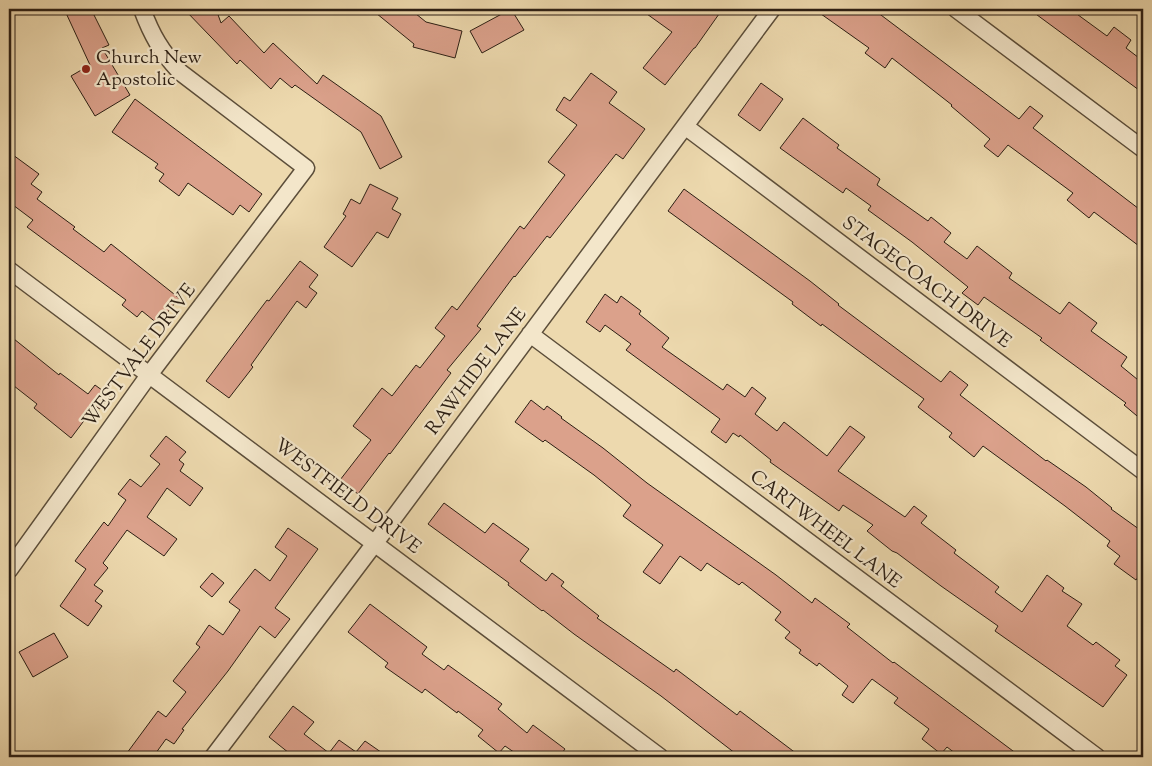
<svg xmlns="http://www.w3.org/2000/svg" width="1152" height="766" font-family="'Sorts Mill Goudy',serif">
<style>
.building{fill:#dba18b;stroke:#2c1f14}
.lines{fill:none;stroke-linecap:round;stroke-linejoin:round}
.minor-casing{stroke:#5c4e3a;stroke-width:19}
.minor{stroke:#f3e6ca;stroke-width:16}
.poi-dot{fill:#8f2418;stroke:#f3e6ca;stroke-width:2}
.labels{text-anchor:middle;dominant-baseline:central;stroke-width:4.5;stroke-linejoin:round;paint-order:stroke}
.poi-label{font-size:19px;fill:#2c1f14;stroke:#f3e6ca;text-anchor:start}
.street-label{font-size:19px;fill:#2c1f14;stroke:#f3e6ca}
</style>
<rect width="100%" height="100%" fill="#edd9ae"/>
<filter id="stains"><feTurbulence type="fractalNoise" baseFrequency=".004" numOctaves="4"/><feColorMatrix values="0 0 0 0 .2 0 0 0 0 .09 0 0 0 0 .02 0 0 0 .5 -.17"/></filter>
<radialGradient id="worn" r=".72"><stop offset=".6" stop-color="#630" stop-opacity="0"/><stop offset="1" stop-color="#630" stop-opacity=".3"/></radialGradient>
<path class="building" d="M75,9H91L109,45L102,48L130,95L95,116L71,76L90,65L66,13Z
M184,9H216L221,23L229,16L264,53L273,43L317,84L323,75L381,116L402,157L380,169L361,132L295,85L292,88L280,78L271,89L240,60L237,64Z
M371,9H410L426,22L462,31L455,58L413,47L414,44Z
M511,9L524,30L482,53L470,31Z
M640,9H712L719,14L695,48H694L665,85L643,68L672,32Z
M814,9H873L1019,119L1030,106L1043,116L1033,128L1143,212V249L1094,212L1089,218L1067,200L1073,193L1008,145L998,157L984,146L990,139L951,106L952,105L892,58L885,68L865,53L869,48Z
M1029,9H1070L1107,36L1114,27L1131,40L1126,48L1143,61V93Z
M591,73L617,92L609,103L645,129L623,159L616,154L550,238L547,236L515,277L514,276L477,326L481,329L447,370L451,373L390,454L389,453L358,494L340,480L371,440L353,426L382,388L392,396L416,365L420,368L445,336L435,328L452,306L457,310L520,226L524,229L565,175L548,162L577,125L556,110L564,97L570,101Z
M761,83L783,99L760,131L738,115Z
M135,99L262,194L249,212L240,205L233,215L188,183L179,196L159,181L164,174L155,168L158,164L112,132Z
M803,118L839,145L837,148L880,179L877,185L928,221L931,217L951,233L944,242L967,259L977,246L1012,273L1009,278L1060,314L1069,302L1097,323L1091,331L1127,357L1121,366L1143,384V421L1124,405L1126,403L1040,340L1042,338L984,297L978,305L962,293L968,287L912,242L868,210L871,206L846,188L843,193L780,148Z
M9,152L39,174L31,184L42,192L37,199L75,227L73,229L104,252L111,244L179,298L158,324L142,311L137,317L122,305L126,300L27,227L33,220L9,202Z
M370,184L398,198L392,209L401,214L388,238L377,232L352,267L324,247L346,216L343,214L351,199L360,204Z
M684,189L810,281L839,304L838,305L941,382L950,371L968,385L960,395L1046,461L1047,460L1086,487L1112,508L1111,509L1143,532V570L1136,580L1114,564L1120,556L1107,546L1110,541L1065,506L983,446L974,457L949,437L952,433L918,407L924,399L822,324L821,326L792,304L793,302L668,211Z
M300,261L318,275L309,287L317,293L306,308L297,301L251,365L253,367L229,398L206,381L267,300L269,301Z
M605,294L617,303L621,296L641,311L639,314L669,338L662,347L723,390L727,384L745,397L752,387L766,398L755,414L777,431L784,422L827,456L850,426L865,437L838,471L905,517L914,506L927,516L921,523L956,550L954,553L999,587L995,592L1022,612L1047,575L1064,588L1062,591L1082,604L1067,626L1093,645L1096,642L1120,660L1115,666L1127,675L1103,707L995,631L998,626L941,586L897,553L892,551L867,531L873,525L843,505L839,511L770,462L771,460L740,435L739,437L733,433L726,443L711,432L720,419L626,350L631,344L605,325L600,332L586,322Z
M9,335L59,375L60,373L88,394L95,385L110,396L100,409L95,406L71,438L34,408L37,404L9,382Z
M531,400L544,410L547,406L562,417L561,418L603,448L647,483L776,575L812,603L815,598L850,624L847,627L893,663L894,662L1021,757H960L947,747L941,754L922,739L929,729L894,703L898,698L872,679L853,703L842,695L848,686L819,663L817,666L799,653L801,650L785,638L790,632L775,620L781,612L742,582L739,585L707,563L701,571L680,556L660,584L643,572L663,545L623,516L631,505L594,475L545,440L543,442L515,422Z
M166,436L186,452L179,460L184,464L180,471L203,488L190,506L167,488L147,517L177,539L164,556L127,530L103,563L108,568L94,585L103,591L95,601L102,606L88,626L60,606L86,569L75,561L104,522L108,526L126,500L118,494L130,479L141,487L160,464L150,456Z
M444,503L485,533L493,523L529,549L520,561L546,581L552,573L564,582L561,586L599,616L597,618L674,672L676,669L737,715L740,711L801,757H740L661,696L574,634L543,610L542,611L508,585L509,583L428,524Z
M288,528L318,549L275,608L290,619L275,638L260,626L228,671L182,729L184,730L174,744L166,739L153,757H124L158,711L166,717L186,692L173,681L200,647L196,644L209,625L223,635L240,610L229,602L255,569L270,581L287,556L275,547Z
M212,573L224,583L212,597L200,587Z
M370,604L427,647L422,654L444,670L448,665L487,693L502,704L498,709L527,733L533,725L565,749L559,757H521L505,746L499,753L478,736L483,730L458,711L457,713L425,689L422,693L385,667L388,663L348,632Z
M54,633L68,657L33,677L19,652Z
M293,706L314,722L304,734L329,753L339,740L356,752L365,741L388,757H294L269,737Z"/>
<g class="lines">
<defs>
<path id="minor" d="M956,9L1143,149
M686,127L1143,471
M9,270L660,757
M530,334L1097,757
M9,570L149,375L306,168L180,72C161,51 152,36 142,9
M213,757L375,543L772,9"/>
</defs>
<use href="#minor" class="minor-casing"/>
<use href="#minor" class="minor"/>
</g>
<circle class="poi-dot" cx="86" cy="69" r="5"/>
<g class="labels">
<g class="poi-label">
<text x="96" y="58">Church New<tspan x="96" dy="22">Apostolic</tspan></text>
</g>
<g class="street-label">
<text transform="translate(926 283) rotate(37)">STAGECOACH DRIVE</text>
<text transform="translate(140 356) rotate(-53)">WESTVALE DRIVE</text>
<text transform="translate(477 372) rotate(-53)">RAWHIDE LANE</text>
<text transform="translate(347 497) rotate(37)">WESTFIELD DRIVE</text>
<text transform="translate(825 530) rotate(37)">CARTWHEEL LANE</text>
</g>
</g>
<rect width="1152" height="766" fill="none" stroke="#edd9ae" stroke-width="30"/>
<rect x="10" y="10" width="1132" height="746" fill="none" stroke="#2c1f14" stroke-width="2.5"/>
<rect x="15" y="15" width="1122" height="736" fill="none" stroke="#2c1f14"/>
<rect width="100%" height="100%" filter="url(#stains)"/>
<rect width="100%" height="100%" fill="url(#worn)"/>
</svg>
